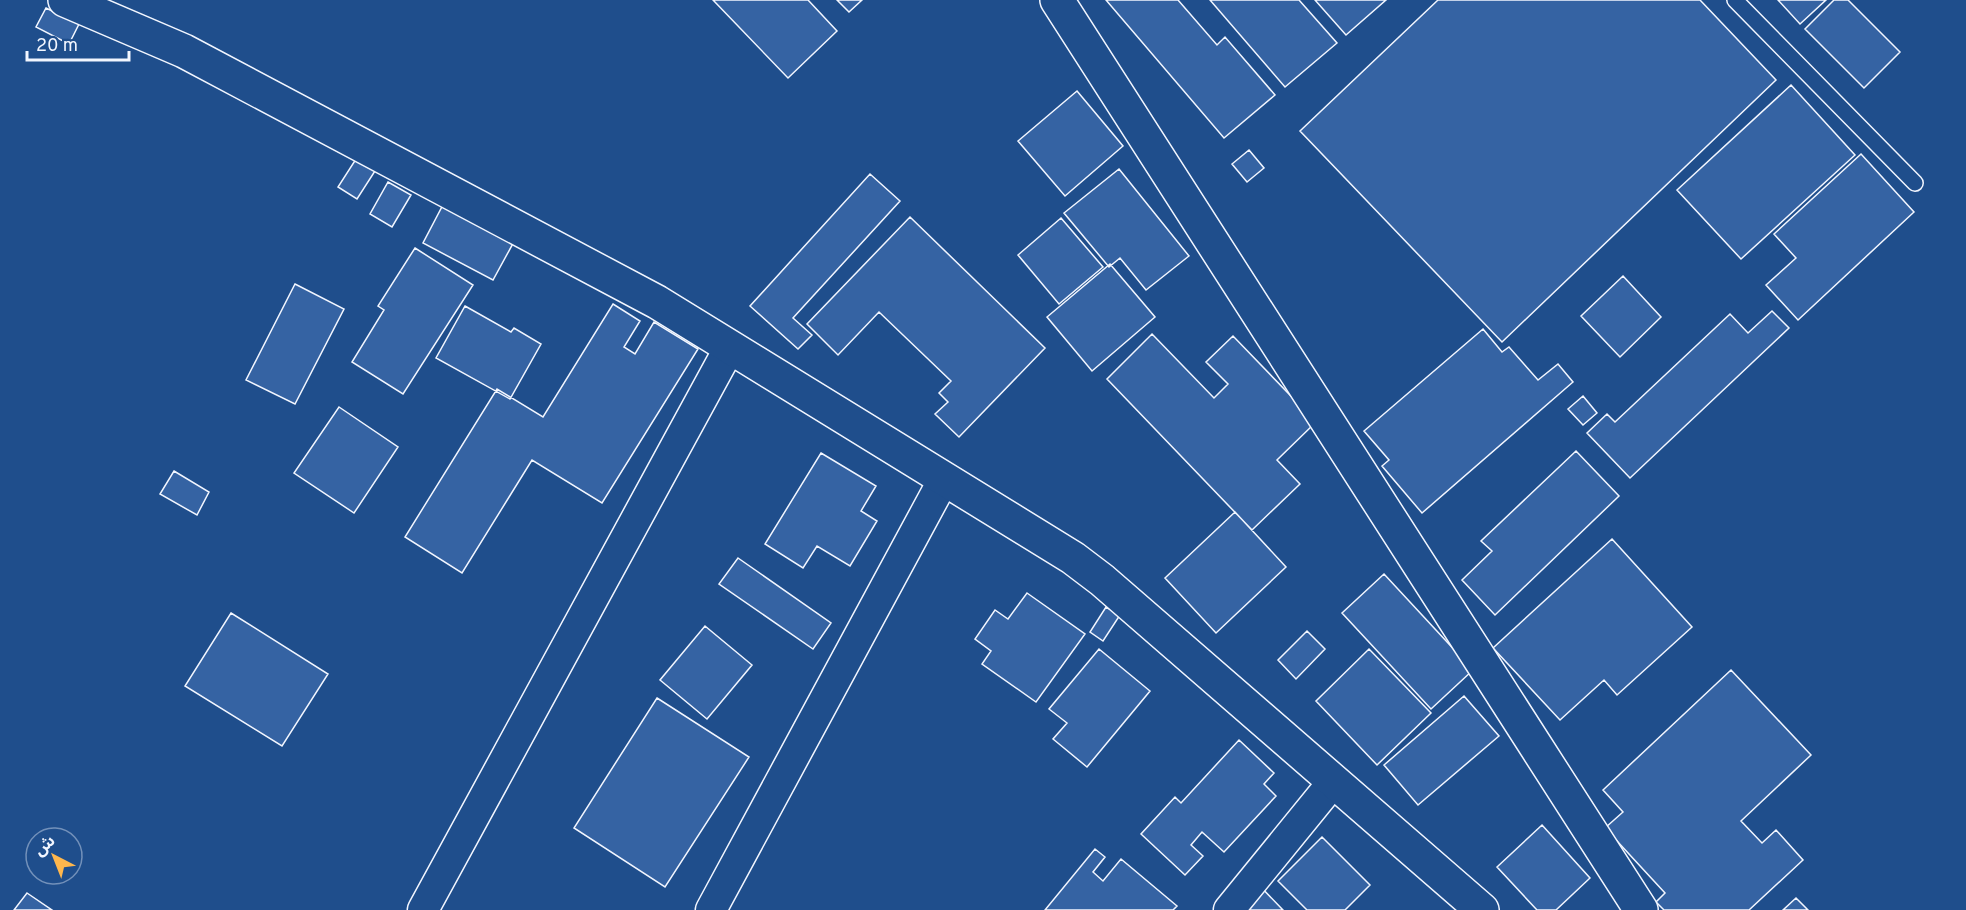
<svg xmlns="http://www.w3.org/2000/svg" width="1966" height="910" font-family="Overpass,'Noto Sans Arabic',sans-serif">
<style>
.building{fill:#3563a3;stroke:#f2f6ff;stroke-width:1.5}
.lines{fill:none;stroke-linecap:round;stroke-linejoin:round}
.service-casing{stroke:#f2f6ff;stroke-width:18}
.minor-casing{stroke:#f2f6ff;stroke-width:33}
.tertiary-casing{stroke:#f2f6ff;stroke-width:36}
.service{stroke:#1f4e8c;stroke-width:15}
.minor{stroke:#1f4e8c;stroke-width:30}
.tertiary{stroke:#1f4e8c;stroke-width:33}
</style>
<rect width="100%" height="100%" fill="#1f4e8c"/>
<path class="building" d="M713,0H808L837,31L788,78Z
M837,0H862L849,12Z
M1106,0H1178L1217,45L1225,37L1275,95L1224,138Z
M1210,0H1299L1337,43L1285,87Z
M1315,0H1386L1346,35Z
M1438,0H1700L1776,80L1502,342L1300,131Z
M1778,0H1826L1800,24Z
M1834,0H1848L1900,52L1864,88L1805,29Z
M46,8L79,24L69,44L36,27Z
M1791,85L1855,155L1741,259L1677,190Z
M1077,91L1123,146L1065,196L1018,141Z
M1249,150L1264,168L1247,182L1232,164Z
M1861,154L1914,212L1798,320L1766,285L1796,258L1774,234Z
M356,159L375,171L357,199L338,187Z
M1119,169L1189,256L1146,290L1120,258L1109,267L1064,213Z
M870,174L900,201L793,318L812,335L798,349L750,306Z
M388,182L411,195L392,227L370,214Z
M445,201L516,238L493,280L423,243Z
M910,217L1045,348L959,437L935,414L948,402L939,393L951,381L879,312L838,355L807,324Z
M1061,218L1103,267L1059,304L1018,255Z
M415,248L473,285L403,394L352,362L384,310L378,306Z
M1110,264L1155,317L1092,371L1047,317Z
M1623,276L1661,317L1620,357L1581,316Z
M295,284L344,309L295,404L246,380Z
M613,304L640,321L624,347L635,354L654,322L698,349L602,503L532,460L462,573L405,537L497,389L543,417Z
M465,306L511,332L514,328L541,344L510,399L436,358Z
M1772,311L1789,328L1630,478L1587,433L1607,414L1615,422L1730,314L1748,333Z
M1483,329L1502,352L1509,347L1538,380L1558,364L1573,382L1422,513L1382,466L1389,460L1364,431Z
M1152,334L1214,398L1228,384L1206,362L1233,336L1316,422L1277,460L1300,484L1252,530L1107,379Z
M1583,396L1597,413L1583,425L1568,409Z
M339,407L398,447L354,513L294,473Z
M1576,451L1619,496L1495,615L1462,580L1492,551L1481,541Z
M821,453L876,486L861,511L877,521L850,566L817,546L803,568L765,544Z
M174,471L209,492L197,515L160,494Z
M1235,512L1286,567L1216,633L1165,578Z
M1612,539L1692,627L1617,695L1604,680L1560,720L1493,648Z
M738,558L831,623L813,649L719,584Z
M1384,574L1473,670L1431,709L1342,613Z
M1027,593L1085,634L1036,702L982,664L991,651L975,639L995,610L1008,619Z
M1106,607L1120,615L1103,641L1090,632Z
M231,613L328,674L282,746L185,686Z
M705,626L752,665L707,719L660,680Z
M1307,631L1325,649L1296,679L1278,660Z
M1099,649L1150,691L1087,767L1053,739L1067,723L1049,709Z
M1369,649L1431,713L1377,765L1316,701Z
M1731,670L1811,755L1741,821L1762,843L1776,830L1803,860L1749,910H1664L1656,902L1665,893L1605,828L1623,812L1603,790Z
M1464,696L1499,736L1418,805L1384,765Z
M657,698L749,757L665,887L574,828Z
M1239,740L1274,773L1264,784L1276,796L1224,852L1202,832L1191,845L1203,856L1185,875L1141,834L1175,797L1181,803Z
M1542,825L1590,878L1556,910H1537L1497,867Z
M1322,837L1370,885L1345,910H1307L1278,881Z
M1095,849L1105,857L1093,872L1103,881L1121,859L1177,906L1173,910H1045Z
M1258,884L1283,910H1232Z
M27,893L52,910H14Z
M1796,898L1808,910H1783Z"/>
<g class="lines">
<defs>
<path id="service" d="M1735,0L1915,183"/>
<path id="minor" d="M423,910L730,347
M711,910L944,479
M1229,910L1334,781"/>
<path id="tertiary" d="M65,0L184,51L657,302L1073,558L1102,580L1482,910
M1057,0L1641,910"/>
</defs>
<use href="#service" class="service-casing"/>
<use href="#minor" class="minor-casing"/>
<use href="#tertiary" class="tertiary-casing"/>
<use href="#service" class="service"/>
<use href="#minor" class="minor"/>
<use href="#tertiary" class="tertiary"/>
</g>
<g transform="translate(54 856) rotate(318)"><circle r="28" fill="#1f4e8c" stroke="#7391ba" stroke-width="1.5"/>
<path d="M0-4.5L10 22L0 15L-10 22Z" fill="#ffb74d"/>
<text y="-9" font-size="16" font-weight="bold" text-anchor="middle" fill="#f2f6ff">ش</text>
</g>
<path d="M27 51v9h102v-9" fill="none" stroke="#f2f6ff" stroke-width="3"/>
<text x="36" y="51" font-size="18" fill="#f2f6ff" stroke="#1f4e8c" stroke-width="4.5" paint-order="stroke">20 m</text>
</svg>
